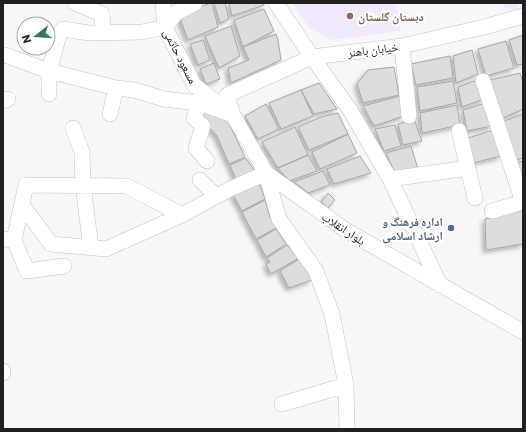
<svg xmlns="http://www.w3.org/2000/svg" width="526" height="432" font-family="Commissioner,'Noto Naskh Arabic',sans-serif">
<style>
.education{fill:#f3e9fe}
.building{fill:#dcdcde;stroke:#a6a6a8;filter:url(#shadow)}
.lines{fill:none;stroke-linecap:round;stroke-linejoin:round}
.minor-casing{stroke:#c2c3c5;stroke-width:16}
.minor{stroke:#fff;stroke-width:15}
.education-dot{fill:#8d6e63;stroke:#fff;stroke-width:1.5}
.service-dot{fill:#5c6f8a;stroke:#fff;stroke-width:1.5}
.labels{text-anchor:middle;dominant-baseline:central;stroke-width:4;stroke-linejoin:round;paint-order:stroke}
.education-label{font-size:12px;font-weight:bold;fill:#785e54;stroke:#fff;text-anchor:start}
.street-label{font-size:12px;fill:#202021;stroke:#fff}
.service-label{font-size:12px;font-weight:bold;fill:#4e5e75;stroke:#fff;text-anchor:end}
</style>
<defs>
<filter id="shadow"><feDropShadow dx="-3" dy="3" stdDeviation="2" flood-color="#0004"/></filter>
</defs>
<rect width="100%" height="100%" fill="#f7f7f9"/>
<path class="education" d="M293,3H396L401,31L332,40L309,28Z
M503,3H520L518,9L505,11Z"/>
<path class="building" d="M210,3H212L218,27L188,40L179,16Z
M214,3H225L229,19L220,23Z
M229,3H264V5L232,16Z
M264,9L274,31L243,47L234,20Z
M231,26L240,56L219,68L205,36Z
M276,34L278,40L281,60L231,83L228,68L249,60L243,47Z
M523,35V64L517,65L509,40Z
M203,40L210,60L198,65L190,44Z
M506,41L514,68L486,76L478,49Z
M472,50L478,74L456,83L453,56Z
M450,56L453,78L416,85L411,64Z
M214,63L220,79L206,84L200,69Z
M394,67L399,95L363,103L357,84L368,70Z
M520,73L523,82V109L501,119L490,80Z
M477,80L484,99L462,107L458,87Z
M453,81L457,103L420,111L417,87Z
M319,83L337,109L314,114L301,90Z
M301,90L313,116L281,129L269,103Z
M400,96L404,116L374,126L363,106Z
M485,103L492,126L467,131L463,110Z
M266,104L279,129L258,139L245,116Z
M457,105L460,125L422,133L420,113Z
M205,106L228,121L245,157L229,164L217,136L199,116Z
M338,113L348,134L309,150L298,127L321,117Z
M523,114V158L516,160L502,122Z
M414,119L422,141L403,145L398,124Z
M395,125L401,146L384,151L375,129Z
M295,127L308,155L278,168L262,142Z
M493,130L501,156L473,163L468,138Z
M348,134L357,153L320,169L312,152Z
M411,146L419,172L395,173L386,153Z
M308,155L317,171L289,181L278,168Z
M360,156L371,173L334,184L327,169Z
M246,158L256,173L237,182L230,165Z
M523,161V183L517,163Z
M323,171L330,185L308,193L294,182Z
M258,180L265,199L242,211L233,195Z
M328,193L335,200L328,208L321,202Z
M265,200L270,217L276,228L256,239L242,212Z
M523,210V244L486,250L485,219Z
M276,229L286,244L266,257L257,240Z
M287,245L299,258L271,274L266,265L270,262L267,258Z
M299,259L308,272L312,280L289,288L280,271Z"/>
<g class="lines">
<defs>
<path id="minor" d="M75,3L102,14L103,32
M163,3L165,27L194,85L221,106
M276,3L312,57L350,110L390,179L440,285
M523,16L484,27L402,46L312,57L227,95L233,115L266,173L347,231L523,332
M402,46L409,116
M3,56L5,55L49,71L116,88L134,90L164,99L199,103L233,115
M483,81L523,202
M49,94V71L59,35L63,29L89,33L142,32L165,27L176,13L195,3
M3,101L8,99
M199,103L194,118L203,126L196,148L207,161
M110,114L116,88
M73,128L82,152L83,185L91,248
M459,131L475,198
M390,179L468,168
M200,180L216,196
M492,211L523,202
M182,215L230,189L266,173L279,219L316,271L332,314L346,385L347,429
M3,239L14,240L26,185L127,186L182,215L106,249L51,244L22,205
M14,240L27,271L64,266
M3,373V371
M282,404L346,385"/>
</defs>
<use href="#minor" class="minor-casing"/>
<use href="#minor" class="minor"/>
</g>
<circle class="education-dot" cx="350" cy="16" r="4"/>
<circle class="service-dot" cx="451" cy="228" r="4"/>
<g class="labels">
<g class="education-label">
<text x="358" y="16">دبستان گلستان</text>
</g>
<g class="street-label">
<text transform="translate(373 49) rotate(-7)">خیابان باهنر</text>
<text transform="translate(181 56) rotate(63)">مسعود حاتمی</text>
<text transform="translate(344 228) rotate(33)">بلوار انقلاب</text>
</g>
<g class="service-label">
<text x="443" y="221">اداره فرهنگ و<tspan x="443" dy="14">ارشاد اسلامی</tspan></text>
</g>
</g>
<rect width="526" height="432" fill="none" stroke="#202021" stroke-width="8"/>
<g transform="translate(36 36) rotate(253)"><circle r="19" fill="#ffffff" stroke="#a6a6a6"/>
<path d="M0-3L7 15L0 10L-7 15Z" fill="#337566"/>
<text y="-6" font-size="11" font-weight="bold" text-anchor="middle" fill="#202021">N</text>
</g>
</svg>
